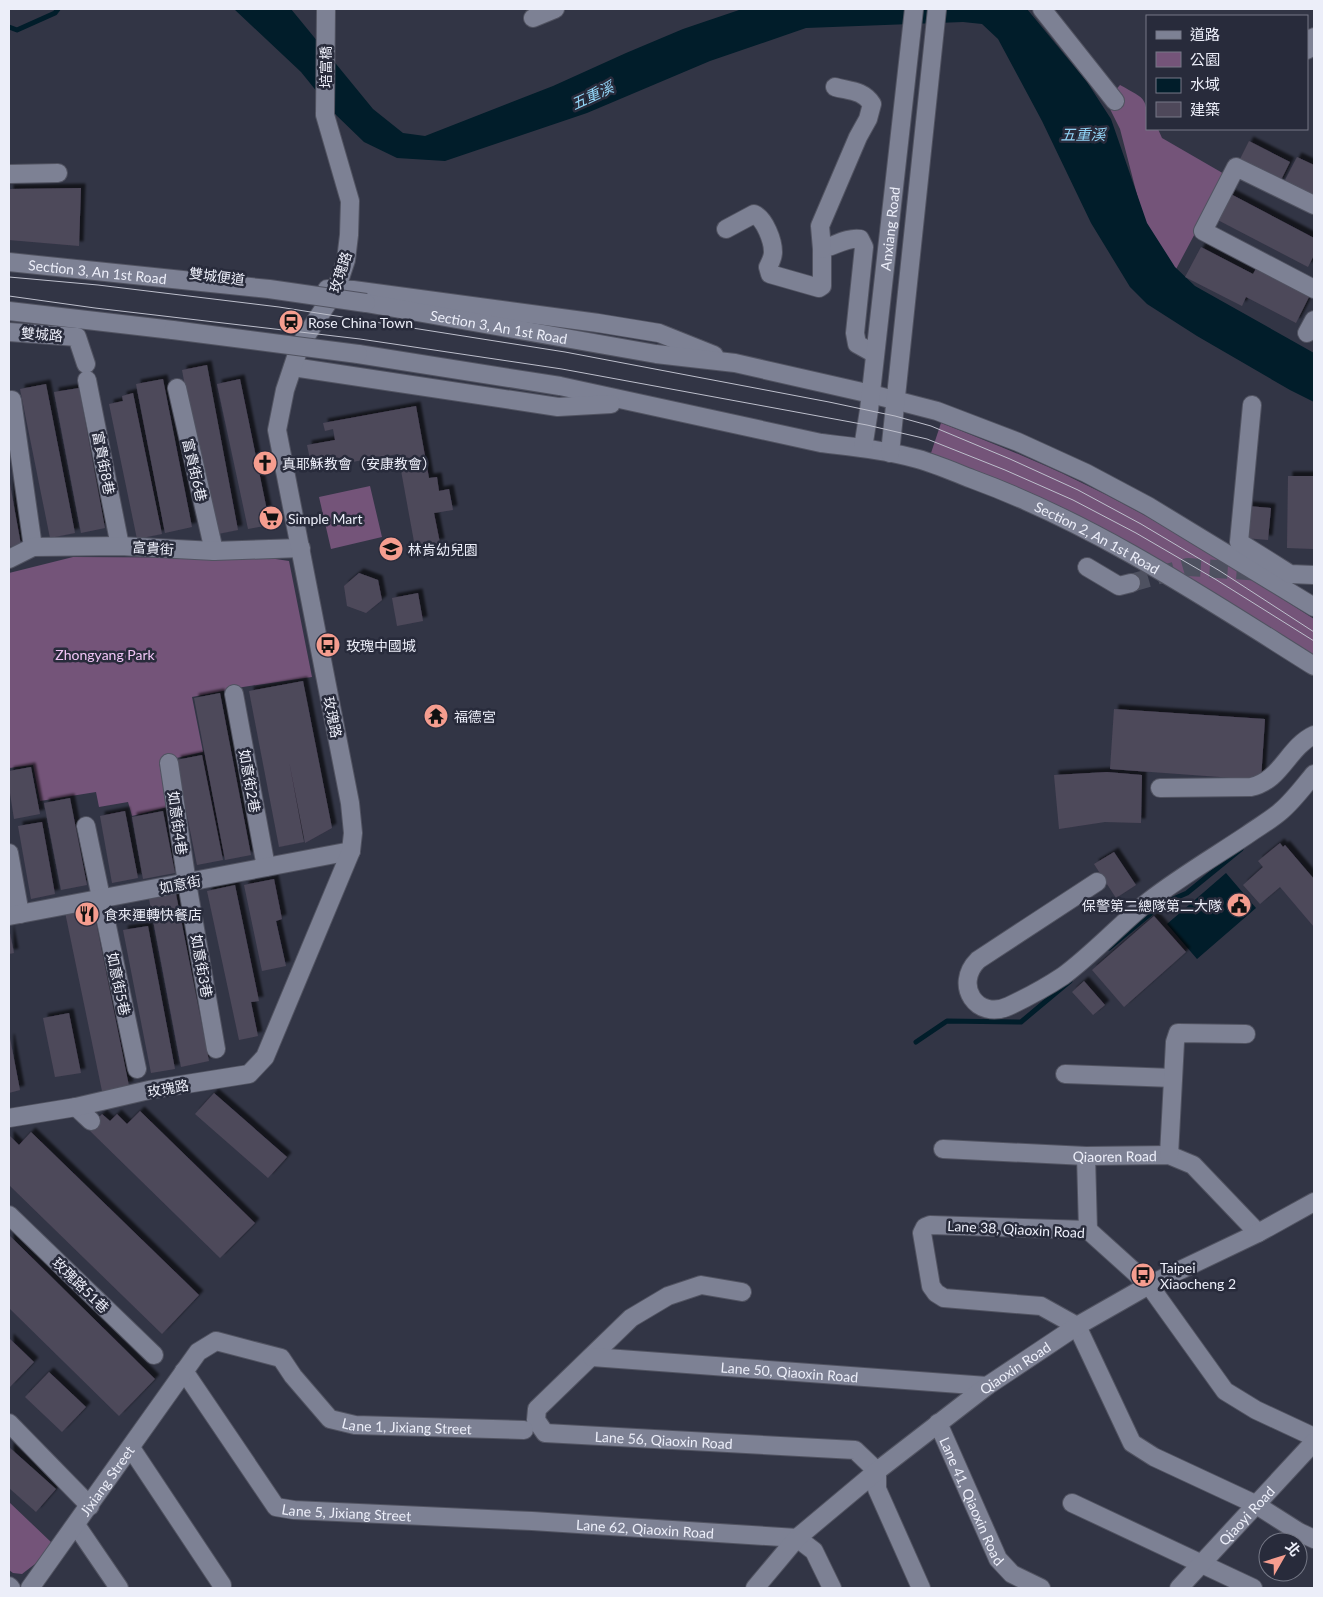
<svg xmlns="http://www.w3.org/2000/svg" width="1323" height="1597" font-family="Lato,'Noto Sans TC',sans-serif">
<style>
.green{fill:#745479}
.water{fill:#011d2a}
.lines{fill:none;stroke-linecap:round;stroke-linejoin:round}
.stream{stroke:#011d2a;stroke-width:5}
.building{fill:#4e485a;filter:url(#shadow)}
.minor-tunnel{stroke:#4e5160;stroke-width:18;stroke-dasharray:18 9;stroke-linecap:butt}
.minor-casing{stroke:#515361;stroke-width:20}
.minor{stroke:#7d8194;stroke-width:18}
.tram{stroke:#bdbfcc;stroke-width:1}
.minor-bridge-casing{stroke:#515361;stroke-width:20;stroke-linecap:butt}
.minor-bridge{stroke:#7d8194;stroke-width:18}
.labels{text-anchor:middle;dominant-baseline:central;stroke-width:5;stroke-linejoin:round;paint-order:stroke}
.street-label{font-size:14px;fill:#eceef9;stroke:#282b3b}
.poi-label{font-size:14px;fill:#eceef9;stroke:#282b3b;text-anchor:start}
.park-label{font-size:14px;fill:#f0c5f7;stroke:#282b3b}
.water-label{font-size:15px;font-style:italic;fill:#91d3f5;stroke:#282b3b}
</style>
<defs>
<filter id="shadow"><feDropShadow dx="4.5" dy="-4.5" stdDeviation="1" flood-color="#0009"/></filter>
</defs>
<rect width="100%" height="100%" fill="#323545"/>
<path class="green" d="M1120,85C1147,100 1147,97 1147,129H1158L1162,138L1226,175L1174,273L1166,271L1142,214L1120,129L1106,101Z
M941,423C987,441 1033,459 1078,481C1160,520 1237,570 1314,619V656L1000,481L931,453Z
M370,486L382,537L331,549L319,497Z
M73,557L269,558L289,561L312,677L243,687L192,697L203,752L159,762L168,807L132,816L128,802L99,807L96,792L40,801L33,765L9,768V573Z
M9,1502L52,1543L35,1564L22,1574L13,1573L9,1570Z"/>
<path class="water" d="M234,9H291L373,109L403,133L425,136L553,86L626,53L683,29L742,9H1027L1087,82L1111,119L1147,223L1175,267L1195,286L1314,353V402L1290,390L1197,336L1147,304L1130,287L1091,223L1042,121L998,39L982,24L963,22L806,28L710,61L587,113L445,161L397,158L364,142L335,114L301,72Z
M1226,873L1256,908L1197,959L1167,924Z"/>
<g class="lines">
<path class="stream" d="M9,27L17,30L55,13L58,9
M1109,948L1162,904L1187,893L1241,849
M916,1042L947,1021L1021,1022L1070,981"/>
</g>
<path class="building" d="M1249,141L1290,162L1279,184L1238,163Z
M1297,157L1314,165V197L1284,182Z
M81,188L79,246L9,240V189Z
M1225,191L1314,238V255L1308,267L1212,217Z
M1201,247L1253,274L1258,265L1311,293L1296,323L1246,297L1242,306L1185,277Z
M207,365L238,530L213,535L182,370Z
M163,379L192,527L165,533L136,384Z
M240,379L270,525L248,529L217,384Z
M46,384L75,533L50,538L20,389Z
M79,388L105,528L81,533L54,392Z
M133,393L162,534L137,539L109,404L123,401L122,396Z
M416,406L429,478L437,477L439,491L449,489L453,510L434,513L440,543L415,547L398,454L312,469L307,445L335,440L333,429L325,431L323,423Z
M1288,476H1314V549L1287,548Z
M10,484L21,545L9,547V485Z
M1248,506L1271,508L1268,540L1245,538Z
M359,573L378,580L382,600L366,613L347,606L344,586Z
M418,593L423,621L397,626L392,598Z
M303,681L332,828L305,843L289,761L304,842L279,847L249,691Z
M220,693L251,855L225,860L194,698Z
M1114,709L1265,719L1261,780L1110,769Z
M202,755L223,860L197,865L176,760Z
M31,767L40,814L14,819L9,787V771Z
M1107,772L1142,775L1141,823L1105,822L1059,829L1054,775Z
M70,798L87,885L61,890L44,803Z
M125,811L138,878L112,883L100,816Z
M163,811L175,873L143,879L132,817Z
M42,822L55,894L31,899L18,826Z
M1280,843L1283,847L1285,845L1314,879V927L1280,887L1260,904L1243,885L1263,867L1258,861Z
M1114,852L1136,885L1116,898L1094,864Z
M274,879L282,919L276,921L286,966L262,971L244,885Z
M235,885L259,1001L251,1002L258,1036L239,1040L207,891Z
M176,894L209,1061L181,1067L149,899Z
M93,907L129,1086L102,1091L65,912Z
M1154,916L1186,952L1124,1007L1092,970Z
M148,926L175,1069L151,1073L123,930Z
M9,928L14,953L9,954Z
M1084,981L1105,1005L1093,1015L1072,992Z
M69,1013L81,1073L55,1077L43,1018Z
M10,1038L20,1090L9,1093V1039Z
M214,1093L287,1157L268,1178L195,1114Z
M140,1111L255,1223L220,1258L88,1129L102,1114L110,1121L117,1114L127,1124Z
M31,1132L199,1295L162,1334L9,1185V1135L19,1145Z
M9,1235L155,1379L119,1416L9,1308Z
M9,1338L34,1362L10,1387L9,1386Z
M49,1372L86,1407L62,1432L25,1397Z
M9,1447L56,1489L36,1512L9,1488Z"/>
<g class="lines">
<path class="minor-tunnel" d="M1131,583L1188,567L1261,572"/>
<defs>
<g id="minor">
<path d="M1042,9L1115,101"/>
<path d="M533,18L555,9"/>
<path d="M1307,50L1314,37"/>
<path d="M9,174L58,173"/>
<path d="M1314,205L1236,167L1203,231L1314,289"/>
<path d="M726,229L754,214C765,219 773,241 773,252C773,258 770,263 768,267L770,274L819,288L822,286V249C834,246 848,237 860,239L864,247L855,333L857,344L875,354"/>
<path d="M822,249L820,226L858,137L868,119L872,104C863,90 849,91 835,87"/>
<path d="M327,289L353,290L598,323L659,333L714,355"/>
<path id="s1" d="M366,303L656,354L735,363L871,394L937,411L1018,442L1086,473L1148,506L1314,607"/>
<path d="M9,311L173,330"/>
<path d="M9,332L77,337L86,364"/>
<path d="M1307,333L1314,320"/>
<path id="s2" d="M358,354L560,386L821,443C853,447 886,450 918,459C936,464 954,472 972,479C1095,524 1204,597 1314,666"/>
<path d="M293,367L558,407L611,404"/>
<path d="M87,380L120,546"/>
<path d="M177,388L214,551"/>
<path d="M12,400L33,547"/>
<path d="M1252,405L1239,542L1290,574L1314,575"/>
<path id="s3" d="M863,448L869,410L914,9"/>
<path d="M890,453L937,9"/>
<path d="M9,559L33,547L120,546L214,551L301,548"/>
<path d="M1087,567L1119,586L1131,583"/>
<path d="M234,694L266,867"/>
<path d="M169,763L187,883L216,1049"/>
<path d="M1160,788L1251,787C1281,781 1288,747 1314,735"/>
<path d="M86,826L137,1069"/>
<path d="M9,853L20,914"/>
<path d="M1097,882L978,960C953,985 977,1021 1009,1006C1026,998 1048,986 1063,976C1093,954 1120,924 1149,901C1180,877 1214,857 1247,835C1258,827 1271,820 1281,811C1293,801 1304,786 1314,774"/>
<path d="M9,916L351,851"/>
<path d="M1065,1074L1173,1078"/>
<path d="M76,1107L91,1121"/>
<path d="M9,1118L76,1107L149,1090L249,1074L265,1057L351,851L353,833L350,803L277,430L285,390L300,345L336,290L346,260L349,235L350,201L325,115L326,9"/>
<path id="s4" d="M943,1149L1086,1156L1169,1155L1193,1165L1258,1233"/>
<path d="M1169,1155L1175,1042L1178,1033L1246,1034"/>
<path d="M1086,1156L1088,1230"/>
<path d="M9,1215L154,1355"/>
<path id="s5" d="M742,1292L701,1285L668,1296L631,1318L537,1409L536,1420L545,1433L855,1450L877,1471V1489L921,1588"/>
<path id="s6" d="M592,1357L987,1386"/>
<path id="s7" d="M184,1371L276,1507L294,1510L532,1521L797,1538L814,1551L832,1588"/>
<path d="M9,1423L90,1506"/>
<path id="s8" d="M938,1423L998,1559L1012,1574L1041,1588"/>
<path d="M1314,1437L1256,1410L1225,1391L1149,1285L1088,1230L930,1225L925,1227L922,1233L931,1286L936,1293L944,1298L1041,1306L1077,1326L1132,1443L1154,1457L1255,1504L1299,1532L1314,1539"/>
<path d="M131,1448L222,1585"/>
<path d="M1072,1503L1253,1588"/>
<path d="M76,1525L119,1588"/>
<path d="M9,1586L11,1588"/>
<path id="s9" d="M30,1588L198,1352L216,1341L281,1358L293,1376L330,1419L355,1425L524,1430"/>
<path id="s10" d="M755,1588L797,1538L877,1471L987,1386L1077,1326L1149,1285L1258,1233L1314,1202"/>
<path id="s11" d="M1179,1588L1314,1442"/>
</g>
</defs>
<use href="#minor" class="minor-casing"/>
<use href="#minor" class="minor"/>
<path class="tram" d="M9,277L98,285L279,307L565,352L829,402L895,416L931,426L1010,459L1078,490L1141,524L1220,571L1314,632
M9,296L95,308L360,339L562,369L867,425L927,439L1005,470L1073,500L1136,533L1215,579L1314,641"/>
<defs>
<g id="minor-bridge">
<path id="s12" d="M9,262L269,289L366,303"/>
<path d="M173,330L358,354"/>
</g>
</defs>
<use href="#minor-bridge" class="minor-bridge-casing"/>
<use href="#minor-bridge" class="minor-bridge"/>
</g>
<defs>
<symbol id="station-disc" viewBox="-11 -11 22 22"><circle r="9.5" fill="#f59d8f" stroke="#282b3b"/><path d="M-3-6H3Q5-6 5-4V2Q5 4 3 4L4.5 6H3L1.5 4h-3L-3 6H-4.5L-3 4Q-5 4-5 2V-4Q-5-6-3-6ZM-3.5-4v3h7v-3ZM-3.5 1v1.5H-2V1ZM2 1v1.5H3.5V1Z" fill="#111"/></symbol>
<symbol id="church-disc" viewBox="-11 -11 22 22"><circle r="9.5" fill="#f59d8f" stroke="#282b3b"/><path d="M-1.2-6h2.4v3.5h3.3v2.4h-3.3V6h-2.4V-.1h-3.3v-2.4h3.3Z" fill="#111"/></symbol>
<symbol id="supermarket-disc" viewBox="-11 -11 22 22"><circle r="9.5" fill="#f59d8f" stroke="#282b3b"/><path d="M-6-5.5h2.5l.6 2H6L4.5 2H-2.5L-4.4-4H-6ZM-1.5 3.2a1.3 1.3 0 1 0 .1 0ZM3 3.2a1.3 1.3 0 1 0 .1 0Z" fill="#111"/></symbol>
<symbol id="school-disc" viewBox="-11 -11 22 22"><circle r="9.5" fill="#f59d8f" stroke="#282b3b"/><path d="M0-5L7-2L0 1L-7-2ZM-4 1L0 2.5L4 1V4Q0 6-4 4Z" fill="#111"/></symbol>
<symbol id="bus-disc" viewBox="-11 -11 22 22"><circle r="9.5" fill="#f59d8f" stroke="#282b3b"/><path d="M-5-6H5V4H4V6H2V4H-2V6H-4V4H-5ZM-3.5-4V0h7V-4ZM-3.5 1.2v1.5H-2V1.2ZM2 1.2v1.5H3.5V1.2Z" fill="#111"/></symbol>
<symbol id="temple-disc" viewBox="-11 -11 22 22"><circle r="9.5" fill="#f59d8f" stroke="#282b3b"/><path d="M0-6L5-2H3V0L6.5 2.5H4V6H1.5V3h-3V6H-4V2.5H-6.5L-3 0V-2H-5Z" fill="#111"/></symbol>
<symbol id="civic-disc" viewBox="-11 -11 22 22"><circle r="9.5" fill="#f59d8f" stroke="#282b3b"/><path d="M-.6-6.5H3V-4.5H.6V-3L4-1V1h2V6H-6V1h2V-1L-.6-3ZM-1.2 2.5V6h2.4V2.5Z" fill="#111"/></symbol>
<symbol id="restaurant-disc" viewBox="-11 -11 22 22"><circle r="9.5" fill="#f59d8f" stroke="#282b3b"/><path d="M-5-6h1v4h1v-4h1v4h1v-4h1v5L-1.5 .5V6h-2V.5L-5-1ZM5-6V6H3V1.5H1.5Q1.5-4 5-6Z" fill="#111"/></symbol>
</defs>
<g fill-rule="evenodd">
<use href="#station-disc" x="277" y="308" width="28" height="28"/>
<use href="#church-disc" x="251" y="449" width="28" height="28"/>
<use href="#supermarket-disc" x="257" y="504" width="28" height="28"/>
<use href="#school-disc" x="377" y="535" width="28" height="28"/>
<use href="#bus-disc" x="314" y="631" width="28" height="28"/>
<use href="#temple-disc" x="422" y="702" width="28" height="28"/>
<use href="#civic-disc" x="1225" y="891" width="28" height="28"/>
<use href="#restaurant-disc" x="73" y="900" width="28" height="28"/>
<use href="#bus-disc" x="1129" y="1261" width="28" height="28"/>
</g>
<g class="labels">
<g class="street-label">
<text transform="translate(325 67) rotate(-90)">培富橋</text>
<text stroke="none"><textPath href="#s3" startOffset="221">Anxiang Road</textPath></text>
<text stroke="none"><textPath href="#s12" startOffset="89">Section 3, An 1st Road</textPath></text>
<text transform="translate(340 272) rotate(-72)">玫瑰路</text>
<text transform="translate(217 276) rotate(7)">雙城便道</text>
<text stroke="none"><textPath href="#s1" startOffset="135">Section 3, An 1st Road</textPath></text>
<text transform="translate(42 334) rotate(5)">雙城路</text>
<text transform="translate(104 463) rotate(79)">富貴街8巷</text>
<text transform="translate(195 470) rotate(77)">富貴街6巷</text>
<text stroke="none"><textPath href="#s2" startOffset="766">Section 2, An 1st Road</textPath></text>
<text transform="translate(153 548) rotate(4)">富貴街</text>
<text transform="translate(333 717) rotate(79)">玫瑰路</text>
<text transform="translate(250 781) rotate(80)">如意街2巷</text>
<text transform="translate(178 823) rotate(82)">如意街4巷</text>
<text transform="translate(180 884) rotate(-11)">如意街</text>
<text transform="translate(202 966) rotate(80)">如意街3巷</text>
<text transform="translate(119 984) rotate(78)">如意街5巷</text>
<text transform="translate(168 1088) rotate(-10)">玫瑰路</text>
<text stroke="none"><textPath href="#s4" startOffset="172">Qiaoren Road</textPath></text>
<text transform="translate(1016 1229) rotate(3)">Lane 38, Qiaoxin Road</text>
<text transform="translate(81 1285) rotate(44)">玫瑰路51巷</text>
<text stroke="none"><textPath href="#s10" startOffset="342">Qiaoxin Road</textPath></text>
<text stroke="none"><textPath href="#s6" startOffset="198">Lane 50, Qiaoxin Road</textPath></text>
<text stroke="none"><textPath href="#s9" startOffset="534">Lane 1, Jixiang Street</textPath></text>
<text stroke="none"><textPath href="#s5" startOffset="396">Lane 56, Qiaoxin Road</textPath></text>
<text stroke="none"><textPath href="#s9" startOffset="132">Jixiang Street</textPath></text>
<text stroke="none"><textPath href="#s8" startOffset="85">Lane 41, Qiaoxin Road</textPath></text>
<text stroke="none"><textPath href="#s7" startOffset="235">Lane 5, Jixiang Street</textPath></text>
<text stroke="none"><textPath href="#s11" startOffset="99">Qiaoyi Road</textPath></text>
<text stroke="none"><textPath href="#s7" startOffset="534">Lane 62, Qiaoxin Road</textPath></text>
</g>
<g class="poi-label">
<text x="308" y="322">Rose China Town</text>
<text x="282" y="463">真耶穌教會（安康教會）</text>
<text x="288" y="518">Simple Mart</text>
<text x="408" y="549">林肯幼兒園</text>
<text x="346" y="645">玫瑰中國城</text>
<text x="454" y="716">福德宮</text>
<text x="1222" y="905" text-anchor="end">保警第二總隊第二大隊</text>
<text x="104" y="914">食來運轉快餐店</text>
<text x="1160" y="1267">Taipei<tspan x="1160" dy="16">Xiaocheng 2</tspan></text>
</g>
<g class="park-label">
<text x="105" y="654">Zhongyang Park</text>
</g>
<g class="water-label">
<text transform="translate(592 95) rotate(-25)">五重溪</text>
<text x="1083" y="134">五重溪</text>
</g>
</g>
<rect width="1323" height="1597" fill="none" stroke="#eceef9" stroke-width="20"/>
<rect x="1146" y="15" width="162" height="115" fill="#282b3b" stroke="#767987"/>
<rect x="1156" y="31" width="25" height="8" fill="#7d8194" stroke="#767987"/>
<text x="1190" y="40" font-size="15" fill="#eceef9">道路</text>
<rect x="1156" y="52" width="25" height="15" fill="#745479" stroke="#767987"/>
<text x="1190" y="65" font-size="15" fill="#eceef9">公園</text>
<rect x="1156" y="78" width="25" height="15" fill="#011d2a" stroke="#767987"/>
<text x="1190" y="90" font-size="15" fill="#eceef9">水域</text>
<rect x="1156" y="102" width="25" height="15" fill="#4e485a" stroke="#767987"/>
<text x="1190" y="115" font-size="15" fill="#eceef9">建築</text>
<g transform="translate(1283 1557) rotate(51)"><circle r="24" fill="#282b3b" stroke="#767987"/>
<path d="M0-4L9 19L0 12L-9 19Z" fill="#f59d8f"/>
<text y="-8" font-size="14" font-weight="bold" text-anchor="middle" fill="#eceef9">北</text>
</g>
</svg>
